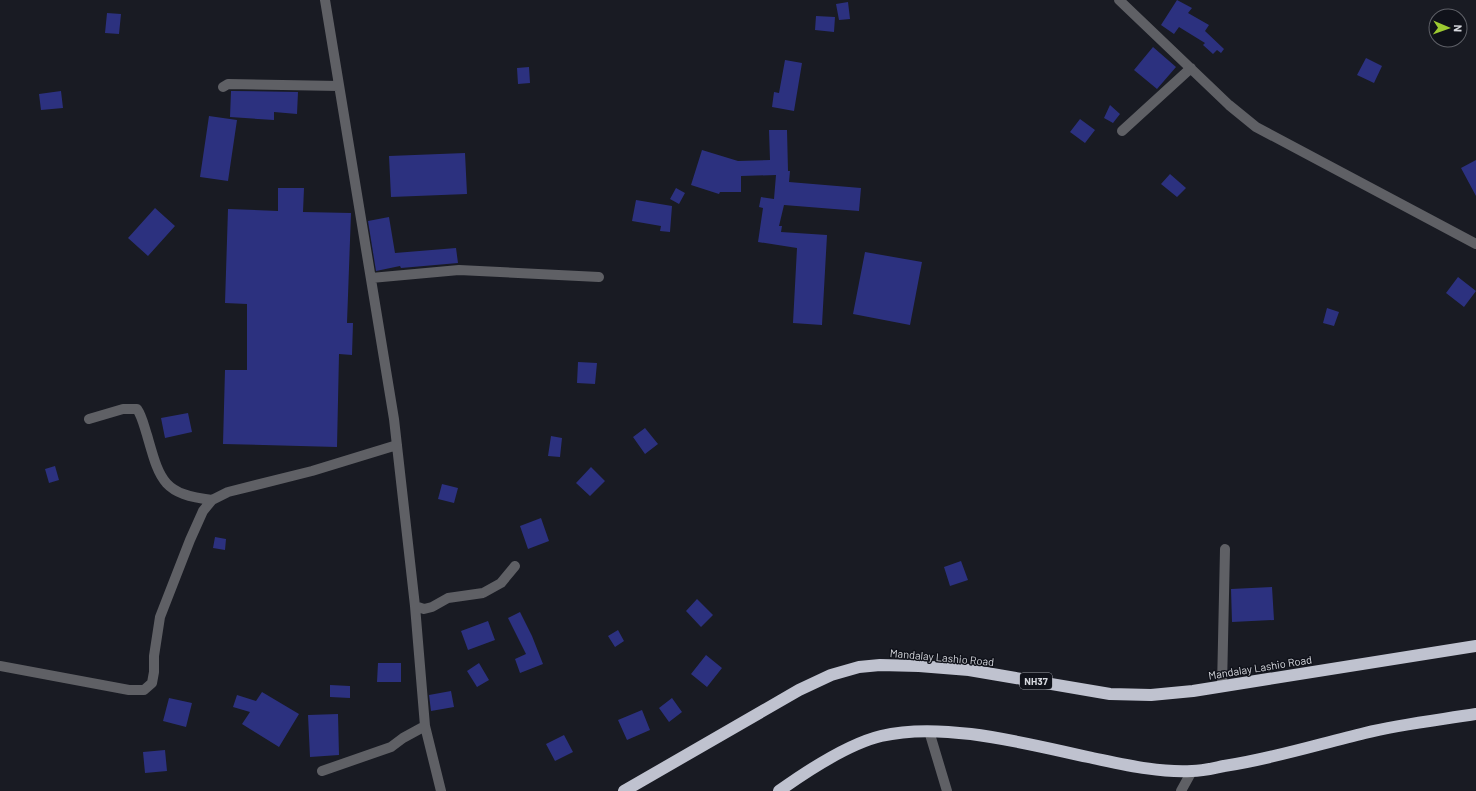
<svg xmlns="http://www.w3.org/2000/svg" width="1476" height="791" font-family="Barlow,sans-serif">
<style>
.building{fill:#2c317f}
.lines{fill:none;stroke-linecap:round;stroke-linejoin:round}
.minor{stroke:#5f6065;stroke-width:10}
.highway{stroke:#bfc2cf;stroke-width:12}
.labels{text-anchor:middle;dominant-baseline:central;stroke-width:3;stroke-linejoin:round;paint-order:stroke}
.shield{fill:#10121a;stroke:#9a9ca2;stroke-width:1}
.shield-label{font-size:10px;font-weight:bold;fill:#d5d7dd}
.street-label{font-size:11px;fill:#d5d7dd;stroke:#10121a}
</style>
<rect width="100%" height="100%" fill="#191b23"/>
<path class="building" d="M1177,0L1192,8L1188,13L1209,25L1205,31L1224,49L1221,53L1217,50L1213,54L1203,45L1205,43L1179,27L1174,34L1161,25Z
M848,2L850,19L839,20L836,4Z
M107,13L121,14L119,34L105,33Z
M816,16L835,17L834,32L815,30Z
M1153,47L1176,67L1157,89L1134,70Z
M1366,58L1382,66L1374,83L1357,75Z
M785,60L802,63L794,111L772,107L774,92L779,93Z
M529,67L530,83L518,84L517,68Z
M61,91L63,108L41,110L39,94Z
M231,91L298,92L297,114L274,112V120L230,117Z
M1110,105L1120,114L1113,123L1104,118Z
M209,116L237,120L228,181L200,177Z
M1080,119L1095,130L1085,143L1070,132Z
M769,130H787L788,171H790L789,182L861,188L859,211L784,205L779,226H782L781,232L827,235L822,325L793,323L797,248L758,242L763,208L759,207L761,197L774,199L776,175L741,176V192H720L719,194L691,185L702,150L738,161L770,160Z
M465,153L467,194L391,197L389,156Z
M1476,160V196L1461,168Z
M1170,174L1186,188L1177,197L1161,184Z
M278,188H304L303,212L351,213L347,323H353L352,355L339,354L337,447L223,444L225,370H247V304L225,303L228,209L278,211Z
M676,188L685,193L679,204L670,199Z
M636,200L672,206L670,232L660,231L661,226L632,221Z
M155,208L175,226L148,256L128,238Z
M389,217L395,253L456,248L458,263L401,268L400,266L376,271L368,221Z
M865,252L922,262L910,325L853,314Z
M1458,277L1476,291L1464,307L1446,293Z
M1327,308L1339,312L1334,326L1323,323Z
M578,362L597,363L595,384L577,383Z
M188,413L192,432L165,438L161,418Z
M645,428L658,444L645,454L633,437Z
M551,436L562,438L560,457L548,456Z
M55,466L59,480L49,483L45,469Z
M591,467L605,481L590,496L576,483Z
M442,484L458,488L454,503L438,499Z
M541,518L549,541L528,549L520,526Z
M215,537L226,539L225,550L213,548Z
M961,561L968,580L950,586L944,567Z
M1272,587L1274,620L1232,622L1231,589Z
M697,599L713,615L701,627L686,611Z
M520,612L532,636L543,664L520,673L515,659L526,654L508,618Z
M488,621L495,640L468,650L461,631Z
M618,630L624,641L615,647L608,636Z
M706,655L722,668L707,687L691,674Z
M378,663H401V682H377Z
M479,663L489,680L477,687L467,671Z
M330,685L350,686V698L330,697Z
M451,691L454,707L431,711L429,695Z
M262,692L299,714L279,747L242,724L250,712L233,707L237,695L256,701Z
M169,698L192,703L186,727L163,721Z
M672,698L682,712L669,722L659,708Z
M642,710L650,730L627,740L618,720Z
M338,714L339,755L310,757L308,715Z
M564,735L573,752L555,761L546,744Z
M165,750L167,771L145,773L143,752Z"/>
<g class="lines">
<path class="minor" d="M325,0L394,419L415,606L425,726L441,791
M1119,0L1229,105L1256,127L1476,244
M223,87L228,84L339,86
M1122,131L1191,68
M371,278L459,270L599,277
M89,419L123,409H137C142,416 144,426 147,435C160,480 162,494 212,500
M415,606L424,609L432,607L448,598L483,593L501,583L515,566
M0,666L129,690H144L152,683L154,672V656L160,617L190,540L203,511L212,500L228,492L312,471L397,445
M1222,687L1225,549
M929,731L947,791
M322,771L391,747L403,738L425,726
M1181,791L1192,771"/>
<path class="highway" d="M624,791L799,690L831,675L859,667L880,665L919,666L969,670L1110,694L1151,695L1193,691L1476,646
M779,791C807,771 848,744 881,736C943,721 1027,744 1088,757C1122,764 1158,773 1192,771C1203,771 1214,768 1224,766C1272,759 1319,744 1365,733C1401,724 1439,720 1476,714"/>
</g>
<g class="labels">
<rect class="shield" x="1020" y="673" width="32" height="16" rx="3"/>
<g class="shield-label">
<text x="1036" y="681">NH37</text>
</g>
<g class="street-label">
<text transform="translate(942 657) rotate(5)">Mandalay Lashio Road</text>
<text transform="translate(1260 667) rotate(-9)">Mandalay Lashio Road</text>
</g>
</g>
<g transform="translate(1448 28) rotate(92)"><circle r="19" fill="#10121a" stroke="#5f6168"/>
<path d="M0-3L7 15L0 10L-7 15Z" fill="#9dca31"/>
<text y="-6" font-size="11" font-weight="bold" text-anchor="middle" fill="#d5d7dd">N</text>
</g>
</svg>
